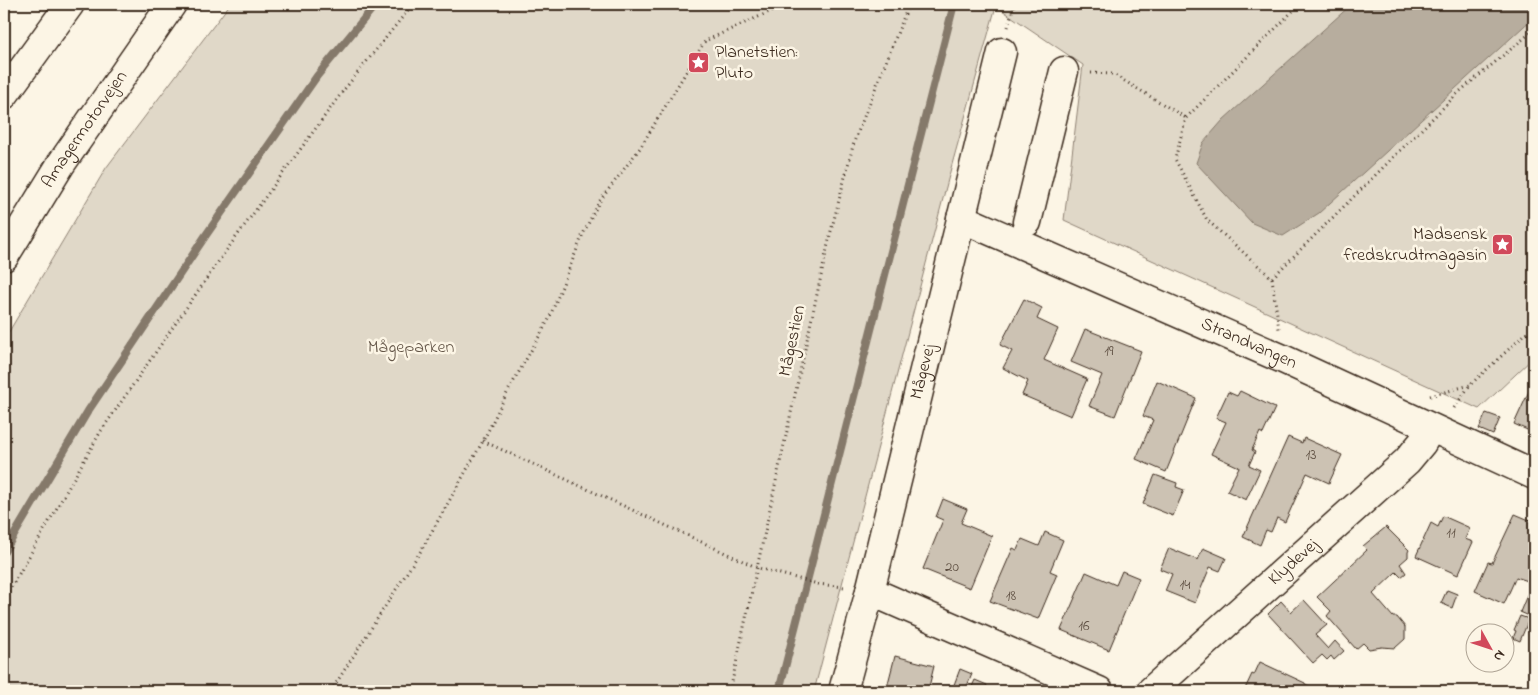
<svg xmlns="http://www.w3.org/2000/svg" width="1538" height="695" font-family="'Indie Flower',sans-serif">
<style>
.green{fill:#e0d8c8;stroke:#8e8173}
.water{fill:#b7ad9e;stroke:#85796b}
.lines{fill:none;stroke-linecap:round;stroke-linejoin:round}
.stream{stroke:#85796b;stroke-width:8}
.building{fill:#ccc2b3;stroke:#3b2a1e}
.minor-casing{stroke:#3b2a1e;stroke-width:31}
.highway-casing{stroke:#3b2a1e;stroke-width:31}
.path{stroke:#3b2a1e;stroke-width:3;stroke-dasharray:1 4;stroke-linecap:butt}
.minor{stroke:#fcf5e5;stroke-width:28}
.highway{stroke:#fcf5e5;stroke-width:28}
.labels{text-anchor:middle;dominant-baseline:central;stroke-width:5;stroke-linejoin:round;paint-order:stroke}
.number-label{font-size:15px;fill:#5f5043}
.poi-label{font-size:18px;fill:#3b2a1e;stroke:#fcf5e5;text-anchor:start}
.street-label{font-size:18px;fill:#3b2a1e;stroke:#fcf5e5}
.park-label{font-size:18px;fill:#645648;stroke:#fcf5e5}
</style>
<rect width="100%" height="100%" fill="#fcf5e5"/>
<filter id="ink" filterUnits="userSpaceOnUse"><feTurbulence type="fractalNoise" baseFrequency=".02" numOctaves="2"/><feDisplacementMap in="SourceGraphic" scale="10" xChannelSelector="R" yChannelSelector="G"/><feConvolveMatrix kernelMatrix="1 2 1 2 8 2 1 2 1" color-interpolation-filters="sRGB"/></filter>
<g filter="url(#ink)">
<path class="green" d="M230,4H1534V357L1479,409L1064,220L1083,65L996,6L951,168L814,691H4V340L106,168Z"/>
<path class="water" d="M1352,4H1534V17L1319,213L1283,236L1252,223L1196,163L1203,143L1223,120Z"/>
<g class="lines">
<path class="stream" d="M4,552L88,411L206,235L317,76L376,4
M779,691L954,4"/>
</g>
<path class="building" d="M1024,299L1042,308L1037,319L1058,329L1044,360L1087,379L1071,416L1022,395L1028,381L1003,368L1012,351L1000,345Z
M1085,329L1141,351L1115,416L1089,406L1102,375L1071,362Z
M1157,381L1196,398L1166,472L1136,459L1153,420L1143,416Z
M1534,383V433L1514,424L1530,389L1531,390Z
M1240,391L1275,408L1263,434L1260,432L1252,450L1255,452L1249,465L1260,470L1246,500L1227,491L1239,467L1211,454L1226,422L1216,418L1228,392L1237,396Z
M1486,413L1500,418L1493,435L1479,429Z
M1288,437L1302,443L1304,438L1342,455L1329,483L1307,473L1285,522L1277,518L1271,532L1266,530L1260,545L1243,537Z
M1155,475L1177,483L1176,487L1184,490L1173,516L1143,504Z
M943,499L967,509L961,523L992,536L970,588L923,569L943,520L936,517Z
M1515,514L1534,522V576L1531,582L1516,577L1504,604L1475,591L1488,562L1492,563Z
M1443,516L1470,528L1465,539L1473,542L1458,575L1416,556L1431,523L1438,527Z
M1386,527L1409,550L1408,552V557L1400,564L1406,573L1401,577L1396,572L1373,594L1393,617H1397L1405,627V639L1395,648L1382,647L1369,649L1363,643L1356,649L1327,616L1331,611L1317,597L1367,550L1363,546Z
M1045,532L1063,540L1050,571L1057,574L1038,619L990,601L1013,548L1017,550L1022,539L1039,546Z
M1169,548L1198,560L1203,548L1226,558L1220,571L1210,567L1195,603L1165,591L1172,574L1160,569Z
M1122,571L1139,578L1109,650L1061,630L1086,572L1116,585Z
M1530,588L1534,590V618L1520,612Z
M1447,590L1457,594L1452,608L1441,603Z
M1304,600L1327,625L1315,635L1328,649L1335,641L1344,651L1334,660L1331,656L1327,660L1322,655L1313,663L1268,614L1281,601L1291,612Z
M1520,616L1529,619L1520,641L1513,638L1516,631L1514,630Z
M895,656L934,666L928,691H886Z
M1260,662L1305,683V684L1319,691H1244L1252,674L1254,675Z
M960,669L972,674L965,691H954L952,690Z
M975,680L987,685L984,691H970Z"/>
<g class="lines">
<defs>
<g id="minor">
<path id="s1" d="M961,218L1283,359L1534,475"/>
<path d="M1027,222L1064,71"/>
<path d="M870,591L1099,691"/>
<path id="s2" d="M843,691L870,591L1002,52"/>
<path id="s3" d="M1151,691L1407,461L1422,443L1431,428"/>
</g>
<g id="highway">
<path d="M4,95L70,4"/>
<path id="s4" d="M4,257L61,164L172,4"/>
</g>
</defs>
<use href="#minor" class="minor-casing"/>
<use href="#highway" class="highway-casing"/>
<path class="path" d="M1300,4L1186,118L1175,159L1207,220L1272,278L1459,92L1534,30
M1008,27L1014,4
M1091,73L1113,74L1186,118
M1272,278L1279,329
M1430,396L1470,385
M1454,408L1470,385L1534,326
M483,441L758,568L818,584L844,587
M4,600L101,431L223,255L343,91L413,4
M331,691L422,549L483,441L507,393L549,319L583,234L599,202L640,148L705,41L787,4
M730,691L830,235L854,142L909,4"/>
<use href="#minor" class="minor"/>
<use href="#highway" class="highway"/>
</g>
</g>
<defs>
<symbol id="sight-square" viewBox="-11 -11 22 22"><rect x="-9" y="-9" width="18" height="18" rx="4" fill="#d1495b" stroke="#fcf5e5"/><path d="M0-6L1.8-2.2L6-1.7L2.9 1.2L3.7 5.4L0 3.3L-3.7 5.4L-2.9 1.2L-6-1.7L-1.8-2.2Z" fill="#fff"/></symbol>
</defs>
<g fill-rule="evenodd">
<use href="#sight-square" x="686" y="50" width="25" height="25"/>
<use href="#sight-square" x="1490" y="232" width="25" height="25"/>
</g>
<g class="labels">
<g class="number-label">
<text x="1109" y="351">19</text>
<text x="1311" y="455">13</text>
<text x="1451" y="533">11</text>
<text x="952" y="567">20</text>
<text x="1185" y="585">14</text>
<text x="1011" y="596">18</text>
<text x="1084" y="626">16</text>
</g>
<g class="poi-label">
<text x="715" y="53">Planetstien:<tspan x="715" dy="21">Pluto</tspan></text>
<text x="1487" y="235" text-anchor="end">Madsensk<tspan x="1487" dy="21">fredskrudtmagasin</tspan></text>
</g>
<g class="street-label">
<text stroke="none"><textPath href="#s4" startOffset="151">Amagermotorvejen</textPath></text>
<text transform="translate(793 341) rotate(-78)">Mågestien</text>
<text stroke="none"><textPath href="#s1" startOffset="314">Strandvangen</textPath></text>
<text stroke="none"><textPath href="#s2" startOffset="329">Mågevej</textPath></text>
<text stroke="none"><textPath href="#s3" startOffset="192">Klydevej</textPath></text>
</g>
<g class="park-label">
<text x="411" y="348">Mågeparken</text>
</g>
</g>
<rect width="1538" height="695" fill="none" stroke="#fcf5e5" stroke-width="20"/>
<rect x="10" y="10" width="1518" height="675" fill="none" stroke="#3b2a1e" stroke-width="2" filter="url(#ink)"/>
<g transform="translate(1490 648) rotate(130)"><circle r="24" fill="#fcf5e5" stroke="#afa495"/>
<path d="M0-4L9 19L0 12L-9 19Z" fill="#d1495b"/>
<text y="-8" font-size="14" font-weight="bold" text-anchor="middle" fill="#3b2a1e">N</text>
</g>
</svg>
